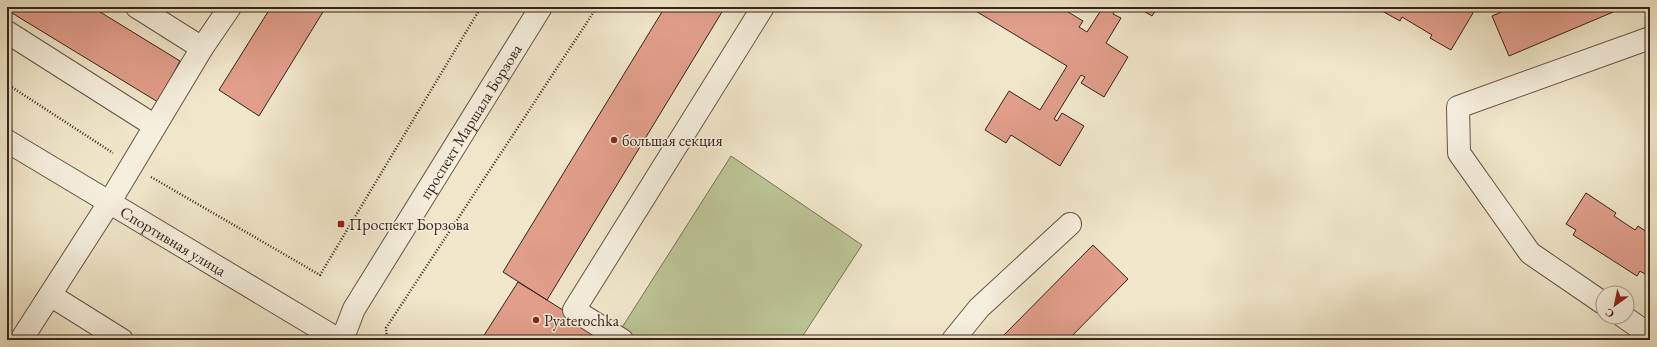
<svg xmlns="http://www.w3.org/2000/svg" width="1657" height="347" font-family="'EB Garamond',serif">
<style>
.green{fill:#bcc495;stroke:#7a7458}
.building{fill:#e19e8b;stroke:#37231b}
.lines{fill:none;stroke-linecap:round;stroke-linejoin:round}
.minor-casing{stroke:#655447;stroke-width:24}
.path{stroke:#37231b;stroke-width:2.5;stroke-dasharray:1 2;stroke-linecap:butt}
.minor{stroke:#f5efdd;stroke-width:22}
.poi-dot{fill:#8f2418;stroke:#f5efdd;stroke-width:1.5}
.labels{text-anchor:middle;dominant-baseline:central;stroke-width:3;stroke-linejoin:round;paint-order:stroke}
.street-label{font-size:16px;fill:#37231b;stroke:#f5efdd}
.poi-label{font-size:16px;fill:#37231b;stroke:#f5efdd;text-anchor:start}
</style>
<rect width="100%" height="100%" fill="#f0e6ca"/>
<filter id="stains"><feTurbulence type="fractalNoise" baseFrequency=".005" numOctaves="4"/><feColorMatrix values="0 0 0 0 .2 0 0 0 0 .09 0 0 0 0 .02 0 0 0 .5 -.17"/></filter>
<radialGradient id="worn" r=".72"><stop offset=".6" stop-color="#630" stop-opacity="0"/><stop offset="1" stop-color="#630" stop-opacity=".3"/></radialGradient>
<path class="green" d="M731,156L862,245L800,340H637L621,329Z"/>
<path class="building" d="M7,7H92L180,61L158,102L7,10Z
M271,7H326L259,116L219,90Z
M665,7H725L547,300L503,272Z
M969,7H1052L1058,10L1060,7L1083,21L1079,27L1087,32L1103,7H1117L1113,14L1121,18L1106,43L1128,57L1104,97L1081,83L1085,77L1081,75L1054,119L1057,121L1062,113L1084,126L1060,166L1011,135L1006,143L985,130L1009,91L1040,110L1067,66Z
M1137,7H1158L1152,16Z
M1375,7H1463L1473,13L1451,50L1430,38L1432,35L1402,17L1400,21Z
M1513,7H1625L1509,56L1492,16Z
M1586,193L1616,213L1614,216L1635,230L1638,226L1650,234V277L1640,271L1637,276L1573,235L1576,230L1566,224Z
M1093,245L1128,279L1068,340H999Z
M518,282L547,300L610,340H481Z"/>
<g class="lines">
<defs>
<g id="minor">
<path d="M137,7L202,48"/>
<path d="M7,32L155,126"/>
<path id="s1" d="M7,141L339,340"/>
<path d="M50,295L122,340"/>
<path d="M1603,303L1530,253L1459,153L1458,107L1650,38"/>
<path d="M1624,317L1650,335"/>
<path d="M21,340L109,203L202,48L230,7"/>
<path id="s2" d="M342,340L354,309L541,7"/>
<path d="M622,340L574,310L763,7"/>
<path d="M953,340L979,308L1070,224"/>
</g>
</defs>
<use href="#minor" class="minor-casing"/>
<path class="path" d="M7,84L113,153
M151,177L320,275L481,7
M277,340L279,337
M387,340L386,328L597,7"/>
<use href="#minor" class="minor"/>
</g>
<g class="poi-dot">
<circle cx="614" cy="140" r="4"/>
<rect x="337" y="220" width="8" height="8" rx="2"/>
<circle cx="536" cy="320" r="4"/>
</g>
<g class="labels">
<g class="street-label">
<text stroke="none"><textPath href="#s2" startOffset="254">проспект Маршала Борзова</textPath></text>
<text stroke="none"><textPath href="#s1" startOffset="194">Спортивная улица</textPath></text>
</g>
<g class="poi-label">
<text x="622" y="140">большая секция</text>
<text x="349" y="224">Проспект Борзова</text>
<text x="544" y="320">Pyaterochka</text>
</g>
</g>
<rect width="1657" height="347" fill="none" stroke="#f0e6ca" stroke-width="24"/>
<rect x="8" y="8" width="1641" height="331" fill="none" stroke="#37231b" stroke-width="2"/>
<rect x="12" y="12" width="1633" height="323" fill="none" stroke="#37231b"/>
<g transform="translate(1615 305) rotate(213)"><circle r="19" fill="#f5efdd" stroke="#a99d8f"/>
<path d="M0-3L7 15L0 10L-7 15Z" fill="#8f2418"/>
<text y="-6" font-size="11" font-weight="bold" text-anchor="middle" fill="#37231b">С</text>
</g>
<rect width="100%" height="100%" filter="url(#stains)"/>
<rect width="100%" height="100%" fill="url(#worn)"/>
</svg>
